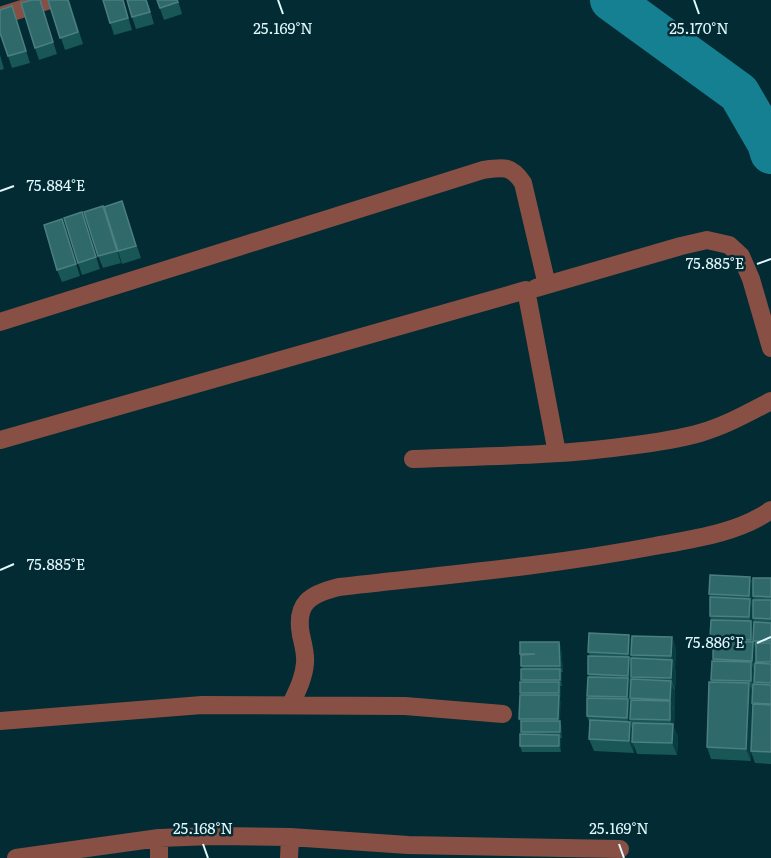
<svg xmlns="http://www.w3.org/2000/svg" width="771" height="858" font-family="Literata,serif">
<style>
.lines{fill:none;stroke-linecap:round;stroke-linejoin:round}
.river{stroke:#158092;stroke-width:42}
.street{stroke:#885044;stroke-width:18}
.wall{fill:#195757}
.shaded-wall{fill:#073e41}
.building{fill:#2f6969;stroke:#4b7f80;stroke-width:1.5}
.ticks{fill:none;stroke:#e4f9fe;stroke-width:2}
.ticks-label{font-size:15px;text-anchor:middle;fill:#e4f9fe;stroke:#022b33;stroke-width:5;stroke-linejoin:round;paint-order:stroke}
</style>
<rect width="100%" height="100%" fill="#022b33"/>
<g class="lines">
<path class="river" d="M611,0L739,93L768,143L771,153"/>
<path class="street" d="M0,16L50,0
M536,288L681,246L707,240L729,245L741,256L751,279L771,348
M0,322L483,170C503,167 511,165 523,183L547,285
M0,440L526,290L557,453
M413,459C484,456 557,456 628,446C652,443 676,440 700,433C725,426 748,413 771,401
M291,704C297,691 304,678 305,663C306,654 303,644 301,635C295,603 310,594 339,587C444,575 550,566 655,546C694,539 738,533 771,510
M0,721L202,705L405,706L503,714
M159,838V858
M16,858L159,838L213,836L290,837L408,845L620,849
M289,858L290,837"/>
</g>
<path class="wall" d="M40,0L57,54L39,60L35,48Z
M48,0H69L83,44L65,50Z
M103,0H123L132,30L114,35Z
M147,0L154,24L136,29L132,17Z
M157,0H178L182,14L164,20Z
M12,6L30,63L12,68L8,56Z
M0,55L4,69L0,70Z
M122,201L141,258L122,264L118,251Z
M103,206L121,263L103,268L98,256Z
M86,224L100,269L82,275L78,263Z
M66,231L80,276L62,282L57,270Z
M750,577L753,584L771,578V764L755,763L751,752V761L711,759L707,747L712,682L711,680L713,661V646L710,638L711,620L710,616V597L709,594Z
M629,635L632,643L672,637L676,649L675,668L676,672L675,690H674L675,693L674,728L678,736L677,755L637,754L634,746V753L594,751L589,739L590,724L587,716L589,677L588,674L590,656L588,652Z
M559,642L561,648L563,672H561L562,675V686H560V723L562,727V738H560L561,741V752H522L520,746L522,734L521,723L519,719L522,669L521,657L520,654Z"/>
<path class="shaded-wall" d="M750,577L754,589L753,596L754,600V608L749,596Z
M750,599L754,611L753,618L754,622L753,641L757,654L756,662L757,665V673L752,661L753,646L751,640V621L749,617Z
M629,635L633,647L631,655L633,659L632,666L628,654Z
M672,637L676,649L675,668L671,656Z
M559,642L561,648L563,672L560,666Z
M629,657L633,669L631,677L633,681L632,688L628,676Z
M672,660L676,672L675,690L671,678Z
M751,662L756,675L754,682L756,687L755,693L751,681Z
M560,669L562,675V686L560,680Z
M628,678L632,690L630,698L632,703V709L627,697Z
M671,681L675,693V712L670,700Z
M559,682L561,688V699L559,693Z
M749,683L754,695L752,703L753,706L751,761L746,749Z
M559,695L561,702L560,723L562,727V738L560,732V723L558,719Z
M628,699L632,711L630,719L631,726L634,734L632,742L634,746V753L629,741L630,726L627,718Z
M670,701L675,713L674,728L678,736L677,755L672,743L673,729L670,720Z
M559,735L561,741V752L559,746Z"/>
<path class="building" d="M32,0H40L53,42L35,48L21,3Z
M48,0H68L78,32L60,38Z
M103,0H123L128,18L110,23Z
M127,0H146L150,12L132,17Z
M157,0H177L178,2L160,8Z
M12,6L26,51L8,56L0,33V10Z
M122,201L136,246L118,251L104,207Z
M103,206L117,251L98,256L84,212Z
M82,212L96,257L78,263L64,218Z
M62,219L76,264L57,270L44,225Z
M710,575L750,577L749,596L709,594Z
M753,578H771V597L753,596Z
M710,597L750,599L749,617L710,616Z
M753,600H771V619L753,618Z
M711,620L751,621V640L710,638Z
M754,622L771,623V641H753Z
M589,633L629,635L628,654L588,652Z
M632,636L672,637L671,656L631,655Z
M713,640L753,642L752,661L713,659Z
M520,642H559L560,666H521V655L535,654H520Z
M756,643H771V662H756Z
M588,656L629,657L628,676L588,674Z
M631,658L672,660L671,678L631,677Z
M712,661L751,662V681L711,680Z
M755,663L771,664V683L754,682Z
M521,669H560V680H521Z
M588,677L628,678L627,697L587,696Z
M631,679L671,681L670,700L630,698Z
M520,682H559V693H520Z
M709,682L749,683L746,749L707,747Z
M753,684L771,685V704L752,703Z
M520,695H559L558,719H519Z
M587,698L628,699L627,718L587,716Z
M631,700L670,701V720L630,719Z
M753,704L771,705V752L751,751Z
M590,720L630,722L629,741L589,739Z
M521,721H560V732H521Z
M633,723L673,724L672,743L632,742Z
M520,734L559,735V746H520Z"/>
<path class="ticks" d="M278,0L283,14M694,0L699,14M0,191L14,186M757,264L771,259M0,570L14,564M757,643L771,637M203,844L208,858M619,844L624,858"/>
<g class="ticks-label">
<text x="283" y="34">25.169°N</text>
<text x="699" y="34">25.170°N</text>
<text x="56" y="191">75.884°E</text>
<text x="715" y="269">75.885°E</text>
<text x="56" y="570">75.885°E</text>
<text x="715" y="648">75.886°E</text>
<text x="203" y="834">25.168°N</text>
<text x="619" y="834">25.169°N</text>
</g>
</svg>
